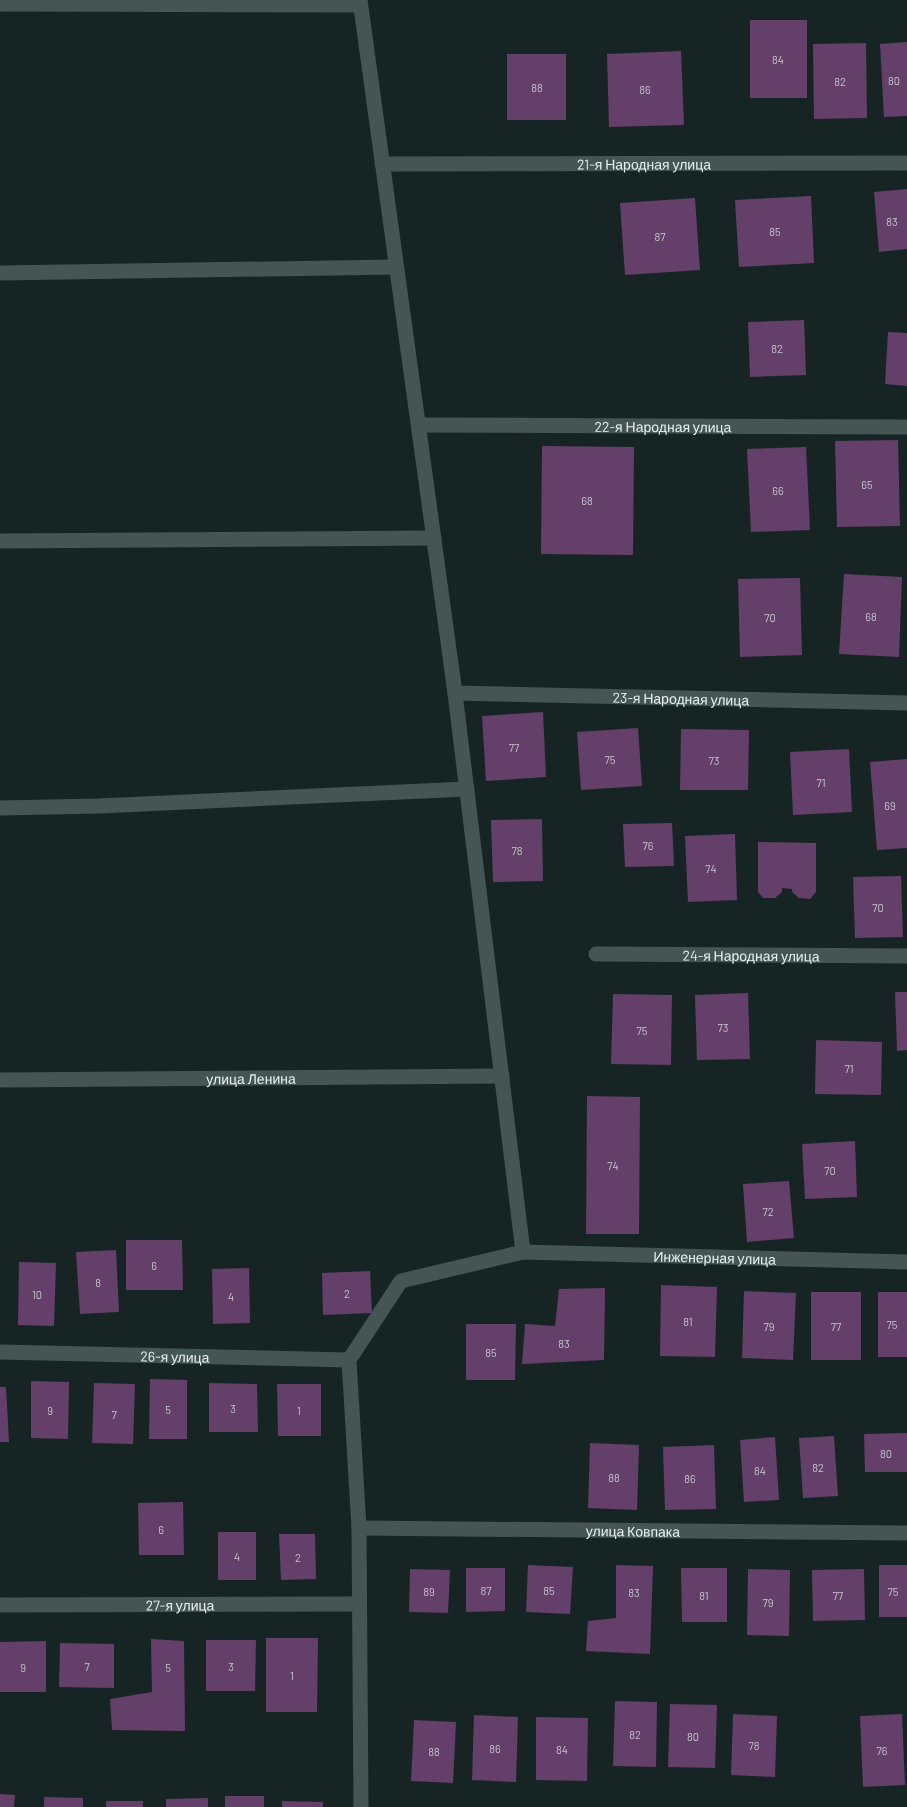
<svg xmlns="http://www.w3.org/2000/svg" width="907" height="1807" font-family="Barlow,sans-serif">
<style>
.building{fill:#643f69}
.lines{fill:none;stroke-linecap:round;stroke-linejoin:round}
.street{stroke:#455554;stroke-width:15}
.labels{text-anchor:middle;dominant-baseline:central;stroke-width:4;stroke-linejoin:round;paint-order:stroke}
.number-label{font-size:11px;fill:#c7c4cf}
.street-label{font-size:14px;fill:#e8f1f1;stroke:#060c0c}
</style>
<rect width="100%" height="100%" fill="#162524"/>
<path class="building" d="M750,20H807V98H750Z
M907,42V116L884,117L880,44Z
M866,43L867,118L814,119L813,44Z
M681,51L684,125L609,127L607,54Z
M507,54H566V120H507Z
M907,189V249L879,252L874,192Z
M811,196L814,263L739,267L735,200Z
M695,198L700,270L625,275L620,203Z
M804,320L806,375L750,377L748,322Z
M888,332L907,333V386L885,384Z
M898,440L900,526L837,527L835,441Z
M542,446L634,447L633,555L541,554Z
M806,447L810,530L751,532L747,449Z
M844,574L902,577L899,657L839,654Z
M800,578L802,655L740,657L738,579Z
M543,712L546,777L486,781L482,716Z
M638,728L642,786L581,790L577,732Z
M681,729L749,730L748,790H680Z
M849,749L852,812L793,815L790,752Z
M907,759V848L877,850L870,762Z
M542,819L543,881L493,882L491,820Z
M672,823L674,866L625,867L623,824Z
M735,834L737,900L688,902L685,836Z
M758,842L816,843V892L810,899L799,898L792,892V889L782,888V892L775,898H763L758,892Z
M901,876L903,937L855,938L853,877Z
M895,992H907V1050L897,1051Z
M748,993L750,1059L697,1060L695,995Z
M613,994L672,995L671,1065L611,1064Z
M816,1040L882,1042L881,1095L815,1094Z
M587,1096L640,1097L639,1234H586Z
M855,1141L857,1197L805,1199L802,1144Z
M789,1181L794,1238L747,1242L743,1184Z
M126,1240H182L183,1290H126Z
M116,1250L119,1312L80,1314L76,1252Z
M19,1262L56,1263L54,1326L18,1325Z
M249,1268L250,1323L213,1324L212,1269Z
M370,1271L372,1313L323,1315L322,1273Z
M661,1285L717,1287L715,1357L660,1356Z
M605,1288L604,1360L522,1364L525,1324L555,1326L559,1289Z
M744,1291L796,1293L793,1360L742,1358Z
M811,1292H861V1360H811Z
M878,1292H907V1357H878Z
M466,1324H516L515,1380H466Z
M150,1379L187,1380V1439H149Z
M31,1381L69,1382L68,1439L31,1438Z
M94,1383L135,1384L133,1444L92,1443Z
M209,1383L257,1384L258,1432H209Z
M277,1384H321V1436H278Z
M0,1387H6L9,1442H0Z
M907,1433V1472H865L864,1434Z
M834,1436L838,1496L803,1498L799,1438Z
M775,1437L779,1500L744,1502L740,1440Z
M590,1443L639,1445L637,1510L588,1508Z
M714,1445L716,1509L665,1510L663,1447Z
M183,1502L184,1555H139L138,1503Z
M218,1532H256V1580H218Z
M279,1534H315L316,1579L281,1580Z
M528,1565L573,1567L570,1614L526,1612Z
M616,1565L653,1566L650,1654L586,1651L588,1621L616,1618Z
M879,1565H907V1617H879Z
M466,1568H505V1611L466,1612Z
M681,1568H727V1622H682Z
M410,1569L450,1570L448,1613L409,1612Z
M748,1569L790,1570L789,1636L747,1635Z
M864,1569L865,1620L813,1621L812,1570Z
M266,1638H318L317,1712H266Z
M151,1639L184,1641L185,1731L112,1730L110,1699L152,1692Z
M206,1640H256L255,1691H206Z
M46,1641V1692H0V1642Z
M60,1643L114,1644V1688L59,1687Z
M615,1701L657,1702L656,1767L613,1766Z
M670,1704L717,1705L715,1768L668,1767Z
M733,1714L777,1716L775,1777L731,1775Z
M902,1714L905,1785L863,1787L860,1716Z
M474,1715L518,1717L516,1782L472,1780Z
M536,1717L588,1718L587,1781L536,1780Z
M414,1720L456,1722L453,1783L411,1781Z
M0,1794L15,1795L14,1807H0Z
M225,1796H264V1807H225Z
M44,1797L83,1798V1807H44Z
M208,1798V1807H166V1799Z
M106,1801H143V1807H106Z
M282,1801L323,1802V1807H282Z"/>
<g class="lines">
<g class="street">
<path d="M360,0L455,693L523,1252"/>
<path d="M0,4L360,5"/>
<path id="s1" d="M382,164L907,163"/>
<path d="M0,273L396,267"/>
<path id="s2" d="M419,425L907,427"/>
<path d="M0,541L434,538"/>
<path id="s3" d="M455,693L907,703"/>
<path d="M0,808L99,806L467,789"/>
<path id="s4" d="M596,954L907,956"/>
<path id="s5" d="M0,1080L502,1076"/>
<path id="s6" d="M0,1352L349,1360"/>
<path id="s7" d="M359,1528L907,1533"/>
<path id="s8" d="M0,1605L359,1604"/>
<path id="s9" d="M361,1807L359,1528L349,1360L401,1281L523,1252L907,1262"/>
</g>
</g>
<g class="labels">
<g class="number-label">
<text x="778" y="59">84</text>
<text x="894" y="80">80</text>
<text x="840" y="81">82</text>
<text x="537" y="87">88</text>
<text x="645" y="89">86</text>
<text x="892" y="221">83</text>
<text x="775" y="231">85</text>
<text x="660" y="236">87</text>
<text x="777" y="348">82</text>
<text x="867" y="484">65</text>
<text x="778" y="490">66</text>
<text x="587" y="500">68</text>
<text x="871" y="616">68</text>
<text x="770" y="617">70</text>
<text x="514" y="747">77</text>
<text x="610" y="759">75</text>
<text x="714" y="760">73</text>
<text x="821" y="782">71</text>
<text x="890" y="805">69</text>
<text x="648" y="845">76</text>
<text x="517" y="850">78</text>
<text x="711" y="868">74</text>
<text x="878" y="907">70</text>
<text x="723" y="1027">73</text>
<text x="642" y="1030">75</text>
<text x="849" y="1068">71</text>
<text x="613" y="1165">74</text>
<text x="830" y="1170">70</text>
<text x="768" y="1211">72</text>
<text x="154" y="1265">6</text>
<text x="98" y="1282">8</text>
<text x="347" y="1293">2</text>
<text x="37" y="1294">10</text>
<text x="231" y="1296">4</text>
<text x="688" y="1321">81</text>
<text x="892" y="1324">75</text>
<text x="769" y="1326">79</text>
<text x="836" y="1326">77</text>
<text x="564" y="1343">83</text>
<text x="491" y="1352">85</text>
<text x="233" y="1408">3</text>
<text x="168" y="1409">5</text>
<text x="50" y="1410">9</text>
<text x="299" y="1410">1</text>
<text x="114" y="1414">7</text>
<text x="886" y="1453">80</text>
<text x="818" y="1467">82</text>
<text x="760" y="1470">84</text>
<text x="614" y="1477">88</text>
<text x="690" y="1478">86</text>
<text x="161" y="1529">6</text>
<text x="237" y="1556">4</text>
<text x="298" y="1557">2</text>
<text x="486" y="1590">87</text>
<text x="549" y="1590">85</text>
<text x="429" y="1591">89</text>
<text x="893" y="1591">75</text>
<text x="634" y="1592">83</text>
<text x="704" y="1595">81</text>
<text x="838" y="1595">77</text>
<text x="768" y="1602">79</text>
<text x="87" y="1666">7</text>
<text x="231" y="1666">3</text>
<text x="23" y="1667">9</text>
<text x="168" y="1667">5</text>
<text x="292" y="1675">1</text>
<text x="635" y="1734">82</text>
<text x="693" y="1736">80</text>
<text x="754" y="1745">78</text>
<text x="495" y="1748">86</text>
<text x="562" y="1749">84</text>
<text x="882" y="1750">76</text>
<text x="434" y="1751">88</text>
</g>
<g class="street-label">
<text stroke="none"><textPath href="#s1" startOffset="262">21-я Народная улица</textPath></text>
<text stroke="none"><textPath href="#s2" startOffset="244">22-я Народная улица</textPath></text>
<text stroke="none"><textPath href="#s3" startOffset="226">23-я Народная улица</textPath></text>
<text stroke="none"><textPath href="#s4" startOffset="155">24-я Народная улица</textPath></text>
<text stroke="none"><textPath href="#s5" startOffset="251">улица Ленина</textPath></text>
<text stroke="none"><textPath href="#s9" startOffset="859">Инженерная улица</textPath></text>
<text stroke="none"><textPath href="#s6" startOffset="175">26-я улица</textPath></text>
<text stroke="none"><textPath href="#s7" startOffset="274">улица Ковпака</textPath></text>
<text stroke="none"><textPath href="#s8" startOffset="180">27-я улица</textPath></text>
</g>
</g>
</svg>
